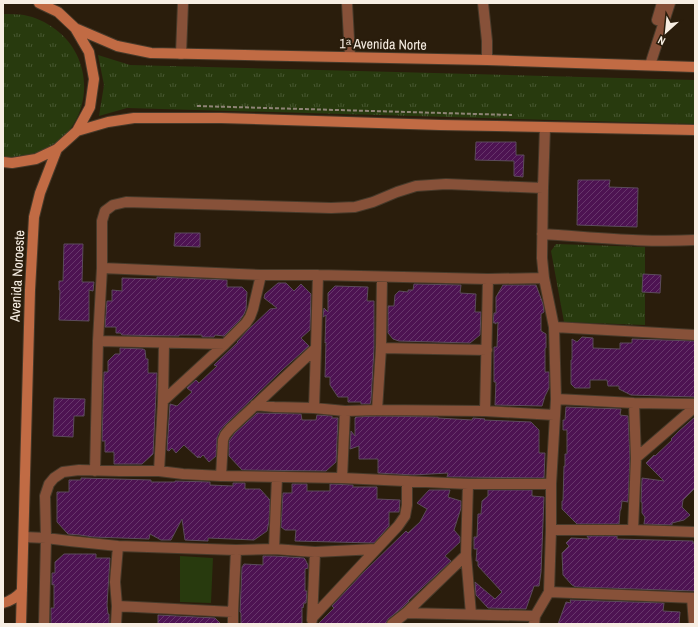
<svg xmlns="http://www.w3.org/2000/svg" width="698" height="627" font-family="'Archivo Narrow',sans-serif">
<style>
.grass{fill:#283a0e}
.park{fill:url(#park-tufts)}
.building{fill:url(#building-hatch);stroke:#5c4b5c}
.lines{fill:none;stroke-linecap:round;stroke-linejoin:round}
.street-casing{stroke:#473a2a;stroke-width:12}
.secondary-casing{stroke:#473a2a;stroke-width:12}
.path{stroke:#8f8476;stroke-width:2;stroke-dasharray:4 2;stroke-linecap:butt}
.street{stroke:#875139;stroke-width:10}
.secondary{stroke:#c16b44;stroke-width:10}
.labels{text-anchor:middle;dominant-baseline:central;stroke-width:4;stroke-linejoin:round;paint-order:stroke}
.street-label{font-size:14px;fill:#f7eee3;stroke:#2a1d0c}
</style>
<defs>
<pattern id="park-tufts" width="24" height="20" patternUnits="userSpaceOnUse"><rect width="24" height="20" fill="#283a0e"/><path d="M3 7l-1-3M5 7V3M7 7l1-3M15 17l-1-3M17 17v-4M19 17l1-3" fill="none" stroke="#485731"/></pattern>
<pattern id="building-hatch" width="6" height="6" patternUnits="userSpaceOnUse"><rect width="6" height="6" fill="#4d1352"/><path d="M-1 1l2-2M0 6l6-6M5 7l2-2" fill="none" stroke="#67366b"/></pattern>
</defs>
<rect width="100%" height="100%" fill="#2a1d0c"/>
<path class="grass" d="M180,556L213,558L211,603L180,602Z"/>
<path class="park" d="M3,14C10,14 18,14 24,15C35,17 46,22 55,29C99,61 92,130 42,151C30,156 16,159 3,157Z
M98,55L130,65L695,80V124L127,108L99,116L104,85Z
M556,244L645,247V325L564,322L551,251Z"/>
<path class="building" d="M476,142H516V155H524L523,177L514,176V161L475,160Z
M578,180H610L609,187L638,188L637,227L577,225Z
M175,233H200V247L174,246Z
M64,244H83L82,282H94L93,291L89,290V321L59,320L60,290H59V281H63Z
M643,274L661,275L660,293L642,292Z
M157,277L227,280V287H242L247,292L246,309L244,314L240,320L224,336L215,335L214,337H202V335H179V336L122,335L121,334V333H116V327H105L107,301H112V290L122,291V278L157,279Z
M278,283H286L294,291L301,284L311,294L310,330L301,338L309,346L283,369L225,425L220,431L217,438L216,456L209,462L203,455L200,458L199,456L198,458L184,445L176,453L172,448L169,451L167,450L170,404L177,406L192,392L187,388L196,380L199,383L217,366L214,365L238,342H237L249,329L270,309L277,308L264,298L265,294Z
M414,284L461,285L460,293L476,294L475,312H481L480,335L470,343L399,341L393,339L388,333V306H394L395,295L399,291L408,292V290H413Z
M503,285H536L543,304L544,312L541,314V331L546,334V348H545V372H549V388L545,396L542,406L495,405L496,382H494V347H497L498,322L495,324V322L493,323L494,313H496V297Z
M335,286L368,287L367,301H374V348L371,400L370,404H361V402H348V397H338L330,385V377H325L326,342L325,343L326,315L323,317L324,308L328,312V293Z
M582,337L593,338V348L620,349V343H632V339L695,341V397L631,395L619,389V386H608L607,380H590V388H575L571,384V360H572V339L577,342Z
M120,348L143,349L145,350L146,359H148V373H157L153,454L142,464H114V452H105V441H102L104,372H108V361L115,354H120Z
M54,398L85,399L84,416H74L73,437L53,436Z
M566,407L621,409L620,415L628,416L630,458L628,502L622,501L621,509L620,511L619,524H577L562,509V501H563L564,466H565V454H567V430H563V420H565Z
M257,413L301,414L302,420H316L317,415L332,416V418H338L336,462L326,471L242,470L229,456V441L235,433Z
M377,416L438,417V418L472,420L473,418L485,419L484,420L531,422L539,430V453H545L544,478L460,477H447L448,473L413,475L378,473V459H359V446L350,449L351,431L355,436V418L356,417Z
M695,417V488L683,500L682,507L690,515L684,520L672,523V525L644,524L645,517L642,513V502H641L642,478L664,481L646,463L654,455L655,456L672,440L671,439L679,431Z
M81,478L151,480V482H175V481L210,482V485L233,486V483H245V489H260L270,500L269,521L267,531L254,540L208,538V541L185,540L182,519L171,540H161L150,534L149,539L93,537L80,535L68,534L57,522V492H69V480H81Z
M292,484H307V491H330V484L353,485V487H377V499L400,500L399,512H389V526L374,543L295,541L296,530H285L281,527L283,493H292Z
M429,490H450L448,497L461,501V508L454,530L460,537V542L445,556L451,561L408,601H409L402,608L388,619L386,624H318L334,608L332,606L364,572L406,531L408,533L420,522L427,509L417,503Z
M488,490H532V496L544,497L541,572L539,586H534L526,609L488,608L476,595L475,582L495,599L502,592L478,566V561H476L477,549H474V537H477L478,514H481L482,501L488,496Z
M587,536H617V539L693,541V543H695V591L576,587L572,585L563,575L562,553L569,546L566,543L571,538L589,539Z
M64,554H96V558H110L107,605L108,614H109V624H51V608H54V584L52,585V573H55V562Z
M263,556H274L304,558L305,559L308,565V568L305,569V591H307L306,603H304L303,608L302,607V624H241V613L240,612L242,567L244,564L263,565Z
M570,600L664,603L663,611L680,612L679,624H558L566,602L571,603Z
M158,615L215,618L221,624H158Z"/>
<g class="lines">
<defs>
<path id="street" d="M347,3L350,57
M483,3L487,41V60
M657,20L662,3
M181,54L183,3
M650,65L670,3
M542,234C593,237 644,243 695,240
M102,268L261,275H318L488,279L544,278
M554,327L695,335
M98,341L225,344
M381,348L487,350
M556,399L634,403L695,404
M163,401L164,343
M255,405L274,407L314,408L345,411L377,410L485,411L554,415
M314,408L316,348
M377,410L381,348L382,277
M485,411L488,279
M636,458L695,407
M95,471L98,341L102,268V221L105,211L113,205L126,202L331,208L355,207L373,202L397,192L416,186L446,184L543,188
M159,471L163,401L225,344L246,323L250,317L253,309L261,275
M221,476L223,440L225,435L230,429L316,348L318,275
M342,478L345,411
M551,530H633L695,532
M633,530L636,458L634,403
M24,537L46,538L70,541L118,546L236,550L274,549L315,552L376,549
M274,549L277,477
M466,555L471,614
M549,592L695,598
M692,598L694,624
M117,606L233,612
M406,613L535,616
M312,618L398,526L405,516L407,505V481
M312,620L315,552
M44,624L46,538L45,496L49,484L54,478L63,472L79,470L120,471H159L183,474L221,476L342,478L468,484H551
M116,624L117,606L115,582L118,546
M233,624V612L236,550
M392,624L406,613L466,555L468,484
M534,624L535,616L549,592L551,530V484L556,399L554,327L544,278L542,258L543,188L545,127"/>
<path id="secondary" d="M75,28L117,46L151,53L487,60L695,67
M77,131L108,122L134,118H221L440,125L695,130
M3,162L12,163L36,159L57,149L77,131L90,107L94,79L89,52L75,28L58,12L39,3
M3,603C11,601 16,598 22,591
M21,624L30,290L34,217L40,193L57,149"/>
</defs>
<use href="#street" class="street-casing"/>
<use href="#secondary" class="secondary-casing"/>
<path class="path" d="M197,106L512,115"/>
<use href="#street" class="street"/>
<use href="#secondary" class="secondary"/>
</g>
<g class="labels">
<g class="street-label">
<text transform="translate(383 44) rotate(1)">1ᵃ Avenida Norte</text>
<text transform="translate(17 276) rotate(-87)">Avenida Noroeste</text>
</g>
</g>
<rect width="698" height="627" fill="none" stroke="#f7eee3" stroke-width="8"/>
<g transform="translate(666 32) rotate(207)" stroke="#2a1d0c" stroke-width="3" paint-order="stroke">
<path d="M0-3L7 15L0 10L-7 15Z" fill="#f7eee3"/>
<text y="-6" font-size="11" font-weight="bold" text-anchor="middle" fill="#f7eee3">N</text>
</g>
</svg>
